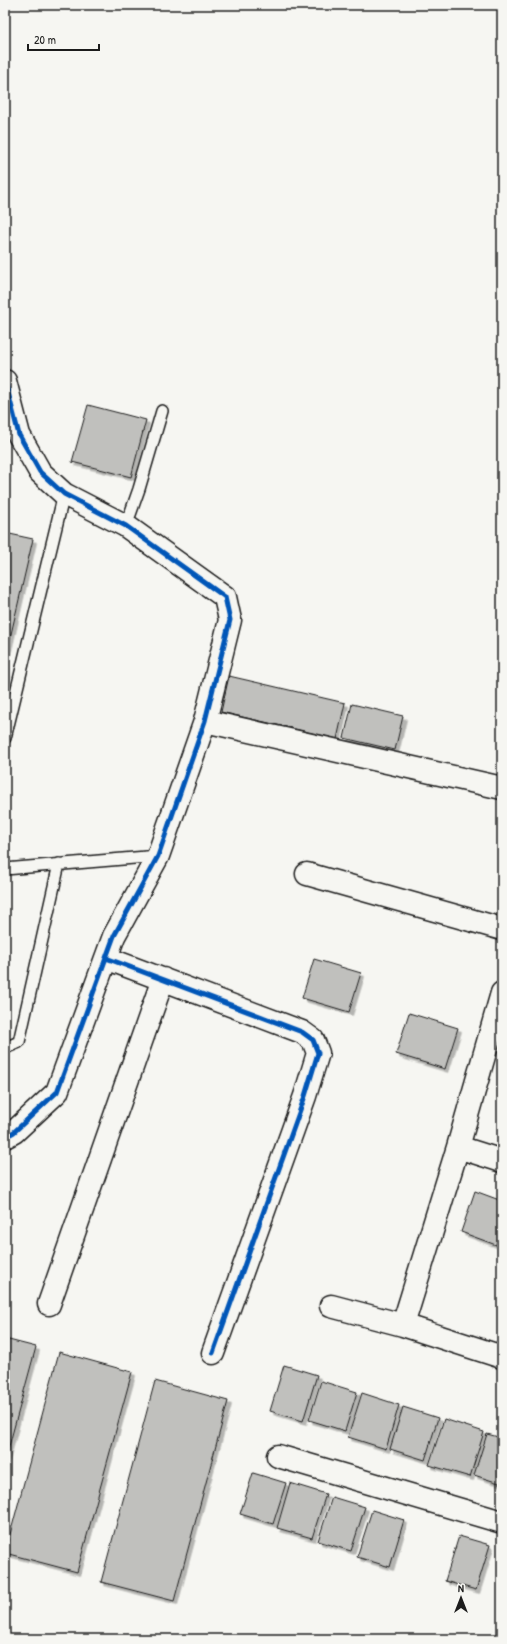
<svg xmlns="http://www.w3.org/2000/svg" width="507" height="1644" font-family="'Patrick Hand',sans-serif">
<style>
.building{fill:#c0c0bd;stroke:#1c1c1c;filter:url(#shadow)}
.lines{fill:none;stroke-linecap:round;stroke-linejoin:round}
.service-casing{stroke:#1c1c1c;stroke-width:14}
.minor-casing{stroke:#1c1c1c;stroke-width:25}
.service{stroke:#f6f6f2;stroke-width:11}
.minor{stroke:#f6f6f2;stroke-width:22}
.cycleway-casing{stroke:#f6f6f2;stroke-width:8}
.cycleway{stroke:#0057b8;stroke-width:5}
</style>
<defs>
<filter id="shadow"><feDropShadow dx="3.5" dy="3.5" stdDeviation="0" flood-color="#0004"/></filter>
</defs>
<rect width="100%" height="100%" fill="#f6f6f2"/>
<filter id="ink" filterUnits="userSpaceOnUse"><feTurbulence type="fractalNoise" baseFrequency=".025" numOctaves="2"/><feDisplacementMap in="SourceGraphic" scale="8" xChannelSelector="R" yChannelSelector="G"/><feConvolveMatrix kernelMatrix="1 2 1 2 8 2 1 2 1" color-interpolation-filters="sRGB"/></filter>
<g filter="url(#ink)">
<path class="building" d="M88,405L146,420L131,477L72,462Z
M5,533L33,539L5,660Z
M229,676L345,703L337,739L221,712Z
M352,704L403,716L395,750L344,738Z
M314,959L361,973L349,1012L302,998Z
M409,1013L458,1028L445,1069L396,1054Z
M475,1191L502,1201V1229L496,1245L461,1232Z
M5,1339L36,1347L5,1461Z
M59,1352L132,1372L77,1572L5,1553Z
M284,1365L317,1375L303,1421L270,1411Z
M155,1381L228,1401L174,1601L101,1582Z
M321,1381L357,1392L345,1431L309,1420Z
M362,1393L399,1405L386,1449L348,1437Z
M403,1407L438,1418L425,1460L390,1449Z
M444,1419L484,1432L470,1477L429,1465Z
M487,1434L502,1438V1484L474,1475Z
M253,1473L286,1483L273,1524L240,1514Z
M290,1483L326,1494L312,1538L277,1528Z
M332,1497L365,1507L351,1551L318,1541Z
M372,1510L404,1520L390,1567L357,1557Z
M459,1536L490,1545L476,1590L445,1581Z"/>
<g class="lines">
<defs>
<path id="service" d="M126,526L139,489L162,411
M5,738L64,494
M5,869L158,856
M5,1048L19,1042L59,864"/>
<path id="minor" d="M5,381L19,435L40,472L64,494L126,526L225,597L230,620L205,721L158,856L114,936L57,1092L14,1132L5,1137
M205,721L502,788
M307,874L502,929
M106,958L302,1032L313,1040L318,1053L305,1096L213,1353
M458,1147L502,1161
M49,1304L163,979
M331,1306L403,1325L502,1357
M403,1325L458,1147L502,993
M278,1456L502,1522"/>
</defs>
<use href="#service" class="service-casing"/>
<use href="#minor" class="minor-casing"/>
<use href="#service" class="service"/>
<use href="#minor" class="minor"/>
<defs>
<path id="cycleway" d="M5,381L19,435L40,472L64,494L126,526L225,597L230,620L205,721L158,856L114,936L57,1092L14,1132L5,1137
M106,958L302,1032L313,1040L318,1053L305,1096L213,1353"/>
</defs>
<use href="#cycleway" class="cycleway-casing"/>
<use href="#cycleway" class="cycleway"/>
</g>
</g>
<rect width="507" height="1644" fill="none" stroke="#f6f6f2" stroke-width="20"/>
<rect x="10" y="10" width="487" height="1624" fill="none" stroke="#1c1c1c" stroke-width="1.5" filter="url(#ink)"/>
<g transform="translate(461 1598)" stroke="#f6f6f2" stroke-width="3" paint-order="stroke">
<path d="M0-3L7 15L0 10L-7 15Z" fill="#1c1c1c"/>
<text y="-6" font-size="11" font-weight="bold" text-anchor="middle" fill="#1c1c1c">N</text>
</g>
<path d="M28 44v6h71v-6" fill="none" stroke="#1c1c1c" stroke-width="2"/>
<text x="34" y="44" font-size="12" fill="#1c1c1c" stroke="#f6f6f2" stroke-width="3" paint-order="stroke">20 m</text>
</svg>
